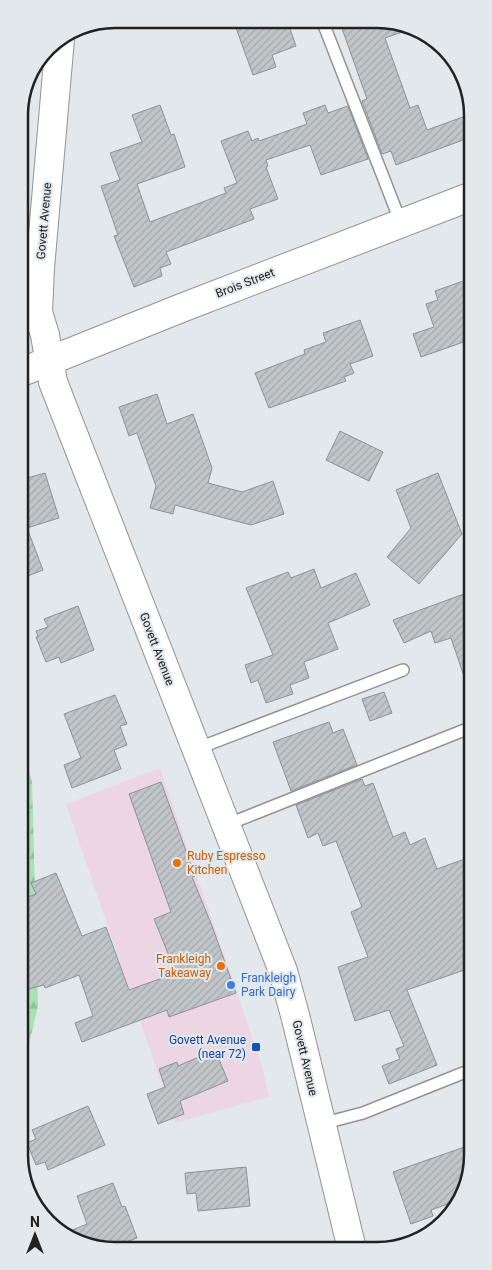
<svg xmlns="http://www.w3.org/2000/svg" width="492" height="1270" font-family="Roboto,sans-serif">
<style>
.commercial{fill:#ecd6e3}
.forest{fill:url(#forest-firs)}
.building{fill:url(#building-hatch);stroke:#8d9296}
.lines{fill:none;stroke-linecap:round;stroke-linejoin:round}
.service-casing{stroke:#909498;stroke-width:14}
.tertiary-casing{stroke:#909498;stroke-width:30}
.secondary-casing{stroke:#909498;stroke-width:30}
.service{stroke:#fff;stroke-width:11}
.tertiary{stroke:#fff;stroke-width:28}
.secondary{stroke:#fff;stroke-width:28}
.food-dot{fill:#e8710a;stroke:#e3e8ec;stroke-width:2}
.shop-dot{fill:#3f7fe0;stroke:#e3e8ec;stroke-width:2}
.transit-dot{fill:#1a4fb4;stroke:#e3e8ec;stroke-width:2}
.labels{text-anchor:middle;dominant-baseline:central;stroke-width:4;stroke-linejoin:round;paint-order:stroke}
.street-label{font-size:12px;fill:#202223;stroke:#e3e8ec}
.food-label{font-size:12px;fill:#c56008;stroke:#e3e8ec;text-anchor:start}
.shop-label{font-size:12px;fill:#366cbe;stroke:#e3e8ec;text-anchor:start}
.transit-label{font-size:12px;fill:#164399;stroke:#e3e8ec;text-anchor:end}
.rim{fill:none;stroke:#202223;stroke-width:2.5}
</style>
<defs>
<pattern id="forest-firs" width="22" height="20" patternUnits="userSpaceOnUse" patternTransform="scale(1.25)"><rect width="22" height="20" fill="#a8e1b5"/><path d="M5 1l3.5 6h-7zM16 11l3.5 6h-7z" fill="#90c19b"/></pattern>
<pattern id="building-hatch" width="6" height="6" patternUnits="userSpaceOnUse" patternTransform="scale(1.25)"><rect width="6" height="6" fill="#c0c5c9"/><path d="M-1 1l2-2M0 6l6-6M5 7l2-2" fill="none" stroke="#a5a9ac"/></pattern>
</defs>
<rect width="100%" height="100%" fill="#e3e8ec"/>
<path class="commercial" d="M160,768L262,1066L269,1097L175,1123L66,804Z"/>
<path class="forest" d="M20,742L32,781L38,1006L21,1077Z"/>
<path class="building" d="M251,20H287L296,46L272,55L276,67L253,75L235,25Z
M339,20L396,21L411,29L385,38L410,108L418,105L427,130L471,114V137L396,165L391,151L382,154L362,101L367,99Z
M160,105L171,135L174,134L185,167L137,184L150,222L226,193L224,188L237,183L221,141L248,131L252,141L258,138L259,141L307,124L303,113L325,105L328,113L348,106L368,159L321,175L310,145L266,160L268,166L266,167L278,199L250,209L254,219L166,252L171,264L160,268L162,276L134,287L114,236L118,235L101,186L120,180L110,153L142,142L132,115Z
M466,280L472,297V339L421,357L413,334L434,327L426,304L438,300L435,291Z
M360,320L373,356L350,364L354,373L344,377L346,381L269,408L255,373L305,354L304,350L326,342L323,333Z
M157,394L167,424L193,414L212,468L208,483L242,492L273,481L284,514L251,525L175,505L173,514L150,508L156,486L137,433L129,436L119,407Z
M340,431L383,452L369,481L326,460Z
M45,473L59,518L27,528L43,570L20,579V480Z
M438,473L462,534L419,584L387,557L411,528L396,490Z
M314,569L321,588L356,573L370,605L328,623L338,649L304,662L309,678L290,685L293,694L266,703L258,680L251,683L245,665L273,655L246,588L288,572L291,578Z
M472,591V691H469L451,638L435,643L431,631L404,643L393,620Z
M78,606L94,650L61,663L59,657L46,662L36,637L38,636L36,631L48,627L44,619Z
M384,692L392,713L370,721L362,699Z
M115,695L127,724L120,726L127,745L114,750L121,769L72,788L64,765L81,758L64,714Z
M329,722L333,733L343,729L357,765L291,791L273,742Z
M362,779L365,786L373,783L393,837L405,832L410,845L425,838L437,869L473,856V967L407,990L437,1065L389,1084L382,1066L400,1059L396,1049L404,1046L389,1010L355,1021L338,967L368,957L351,912L362,907L336,841L323,846L318,833L308,838L296,805Z
M161,782L195,876L192,877L212,926L236,993L169,1017L167,1010L82,1042L75,1023L93,1016L79,975L45,988L44,985L20,991V900L36,894L31,883L56,873L82,936L106,927L129,990L176,973L154,919L171,912L129,794Z
M215,1050L228,1081L180,1101L184,1114L158,1124L147,1094L165,1087L159,1069L177,1062L178,1066Z
M88,1106L105,1145L48,1170L45,1162L36,1165L27,1143L36,1139L32,1130Z
M473,1144V1161L456,1201L431,1210L433,1216L411,1224L393,1172Z
M246,1167L250,1206L198,1211L196,1193L187,1194L185,1173Z
M113,1183L122,1207L125,1206L137,1238L121,1244L123,1249H96L65,1233L87,1224L77,1196Z"/>
<g class="lines">
<defs>
<path id="service" d="M322,20L401,223
M196,749L403,670
M226,825L472,727
M321,1124L363,1113L473,1069"/>
<path id="tertiary" d="M60,39L40,268L38,312L45,335L53,382L283,971L296,1019L352,1249"/>
<path id="secondary" d="M19,373L184,307L472,196"/>
</defs>
<use href="#service" class="service-casing"/>
<use href="#tertiary" class="tertiary-casing"/>
<use href="#secondary" class="secondary-casing"/>
<use href="#service" class="service"/>
<use href="#tertiary" class="tertiary"/>
<use href="#secondary" class="secondary"/>
</g>
<g class="food-dot">
<circle cx="177" cy="863" r="5"/>
<circle cx="221" cy="966" r="5"/>
</g>
<circle class="shop-dot" cx="231" cy="985" r="5"/>
<rect class="transit-dot" x="251" y="1042" width="10" height="10" rx="2.5"/>
<g class="labels">
<g class="street-label">
<text transform="translate(44 221) rotate(-85)">Govett Avenue</text>
<text transform="translate(245 283) rotate(-21)">Brois Street</text>
<text transform="translate(157 649) rotate(69)">Govett Avenue</text>
<text transform="translate(305 1058) rotate(77)">Govett Avenue</text>
</g>
<g class="food-label">
<text x="187" y="856">Ruby Espresso<tspan x="187" dy="14">Kitchen</tspan></text>
<text x="211" y="959" text-anchor="end">Frankleigh<tspan x="211" dy="14">Takeaway</tspan></text>
</g>
<g class="shop-label">
<text x="241" y="978">Frankleigh<tspan x="241" dy="14">Park Dairy</tspan></text>
</g>
<g class="transit-label">
<text x="246" y="1040">Govett Avenue<tspan x="246" dy="14">(near 72)</tspan></text>
</g>
</g>
<path d="M0 0H492V1270H0ZM115 28H377A87 87 0 0 1 464 115V1155A87 87 0 0 1 377 1242H115A87 87 0 0 1 28 1155V115A87 87 0 0 1 115 28Z" fill="#e3e8ec" fill-rule="evenodd"/>
<path class="rim" d="M115 28H377A87 87 0 0 1 464 115V1155A87 87 0 0 1 377 1242H115A87 87 0 0 1 28 1155V115A87 87 0 0 1 115 28Z"/>
<g transform="translate(35 1235)" stroke="#e3e8ec" stroke-width="4" paint-order="stroke">
<path d="M0-4L9 19L0 12L-9 19Z" fill="#202223"/>
<text y="-8" font-size="14" font-weight="bold" text-anchor="middle" fill="#202223">N</text>
</g>
</svg>
